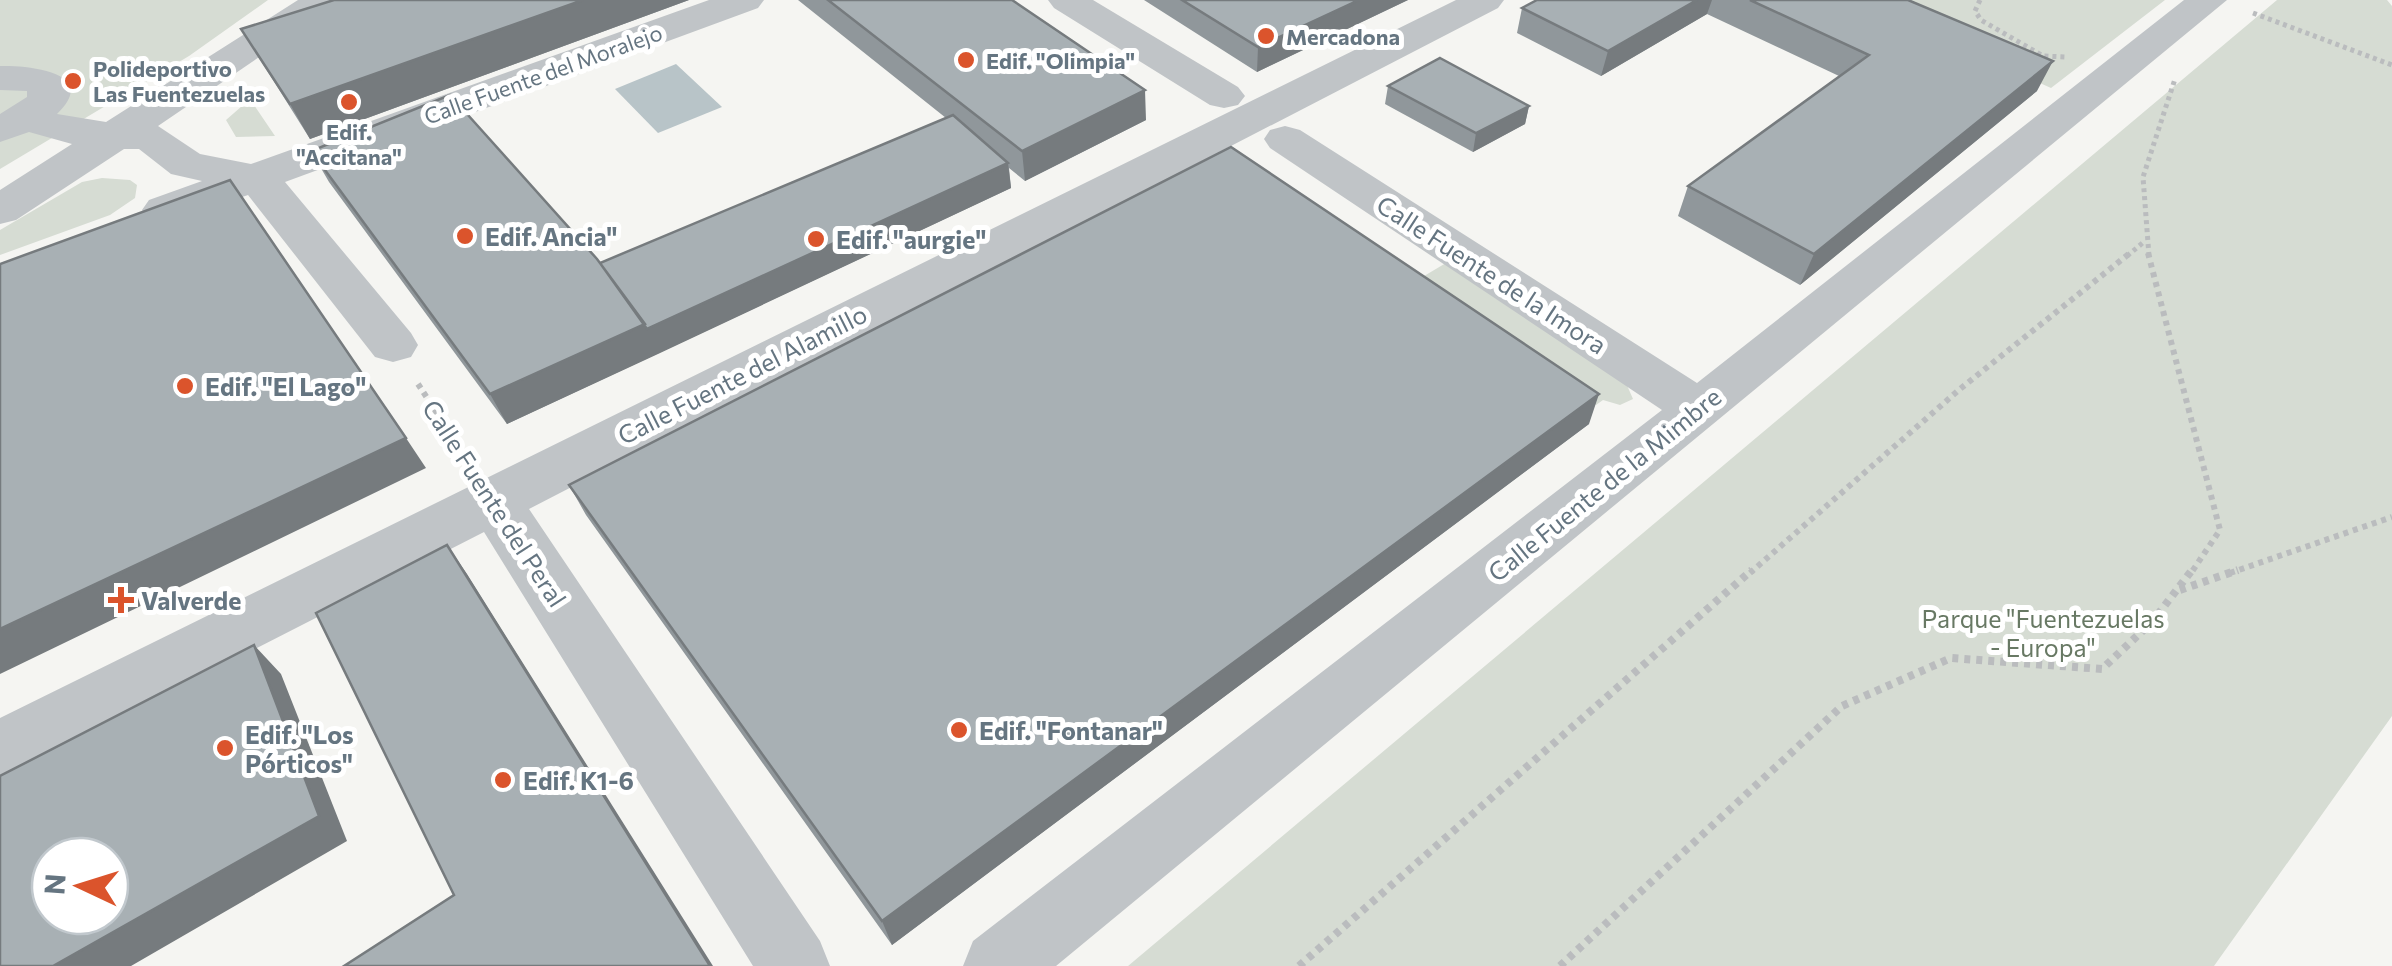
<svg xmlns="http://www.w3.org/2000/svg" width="2392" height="966" font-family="Commissioner,sans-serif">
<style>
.green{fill:#d6dcd3}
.water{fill:#b8c4c8}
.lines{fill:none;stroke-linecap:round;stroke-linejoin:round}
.path-far2{stroke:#babcbe;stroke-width:5;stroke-dasharray:4 4;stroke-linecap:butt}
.path-far1{stroke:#babcbe;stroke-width:6;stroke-dasharray:5 5;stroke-linecap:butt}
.path{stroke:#babcbe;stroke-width:8;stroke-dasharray:6 6;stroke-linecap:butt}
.minor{fill:#c0c4c7;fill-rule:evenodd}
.wall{fill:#90979b}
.shaded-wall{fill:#767b7e}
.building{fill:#a8b0b4;stroke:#767b7e;stroke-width:2.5;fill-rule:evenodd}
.poi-dot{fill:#db542c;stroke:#fff;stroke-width:4}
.labels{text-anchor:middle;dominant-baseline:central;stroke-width:10;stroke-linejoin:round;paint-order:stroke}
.far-poi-label{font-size:22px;font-weight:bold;fill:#657581;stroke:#fff;text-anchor:start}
.far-street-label{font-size:22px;fill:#657581;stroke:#fff}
.poi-label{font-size:25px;font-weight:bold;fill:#657581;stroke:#fff;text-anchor:start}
.street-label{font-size:25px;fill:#657581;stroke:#fff}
.park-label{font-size:25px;fill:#687964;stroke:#fff}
</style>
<rect width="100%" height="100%" fill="#f5f5f2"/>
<path class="green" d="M0,0H268L189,56L0,169Z
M1854,0H2165L2051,88Z
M2277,0H2387L2392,6V716L2214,966H1128Z
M250,99L275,136L236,137L226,120Z
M102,178L130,180L137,185L135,198L110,215L0,255V230L82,182Z
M1451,260L1626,383L1633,399L1620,405L1603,400L1596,405L1414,282Z"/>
<path class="water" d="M676,64L722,107L658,133L615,89Z"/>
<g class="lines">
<path class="path-far2" d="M1980,0L1975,11L1981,20L2043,56L2065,57
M2253,13L2392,65
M2127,256L2145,241
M2149,256L2143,177L2175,79"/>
<path class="path-far1" d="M2148,253L2220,530L2191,573
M418,384L466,457
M1750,573L1960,389L2130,253
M2230,573L2392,517"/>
<path class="path" d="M2180,590L2238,570
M1299,966L1752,570
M1560,966L1842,706L1951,658L2102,669L2152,622L2192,570"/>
<path class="minor" d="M298,0H343L158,126L200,154L251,164L709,0H764L758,8L285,182L411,333L418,345L411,357L393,362L375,357L248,195L165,224L149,220L142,210L149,200L202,181L171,174L139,149H124L16,220L0,224V190L72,144L29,132L0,142V114L27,97V91L0,90V66C27,65 101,72 57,114L106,122Z
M1048,0H1093L1238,87L1245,96L1238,105L1224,108L1210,105L1054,8Z
M1456,0H1504L1498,8L529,509L820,941L830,966H753L484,532L0,779V718Z
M2184,0H2227L1056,966H963L973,941L1662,410L1270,148L1264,139L1270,130L1285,126L1300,130L1697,383Z"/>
</g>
<path class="wall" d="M334,0H689L310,139L241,29Z
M798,0H1012L1146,120L1025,181L1009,168L1011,188L507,424L329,182L311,151L600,263L946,118Z
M1144,0H1408L1257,72Z
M1537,0H1908L2037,91L1800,285L1678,216L1688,186L1839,76L1707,14L1601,76L1517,33L1522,8Z
M1388,86L1529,106L1525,124L1473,152L1385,104Z
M1589,424L892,945L586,515L569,485Z"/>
<path class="shaded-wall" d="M583,0H689L310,139L290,104Z
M1359,0H1408L1257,72L1258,47Z
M1697,0H1712L1707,14L1601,76L1608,51Z
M2053,61L2037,91L1800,285L1814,254Z
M1145,90L1146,120L1025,181L1022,151Z
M1529,106L1525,124L1473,152L1476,133Z
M1008,163L1011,188L658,354L647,329Z
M645,324L658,354L507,424L490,394Z
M1599,394L1589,424L892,945L882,921Z
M406,438L426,468L0,674V629Z
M447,545L467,574L713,966H710Z
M254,645L281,674L347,841L131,966H53Z"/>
<path class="building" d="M334,0H583L290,104L241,29Z
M828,0H1012L1145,90L1022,151Z
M1182,0H1359L1258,47Z
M1537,0H1697L1608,51L1522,8Z
M1750,0H1908L2053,61L1814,254L1688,186L1869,55Z
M1440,58L1529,106L1476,133L1388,86Z
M450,95L597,259L645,324L490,394L311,151Z
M953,115L1008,163L647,329L600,263Z
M1231,147L1599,394L882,921L569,485Z
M230,180L406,438L0,629V264Z
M447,545L710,966H344L454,895L316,613Z
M254,645L319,816L53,966H0V776ZM50,856H110V916H50Z"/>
<g class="poi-dot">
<circle cx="1266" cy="36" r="10"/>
<circle cx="966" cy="60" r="10"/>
<circle cx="73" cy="81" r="10"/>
<circle cx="349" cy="102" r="10"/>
<circle cx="465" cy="236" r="10"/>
<circle cx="816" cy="239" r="10"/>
<circle cx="185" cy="386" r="10"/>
<path d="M116 585h10v10h10v10h-10v10h-10v-10h-10v-10h10z"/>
<circle cx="959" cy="730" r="10"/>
<circle cx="225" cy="748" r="10"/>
<circle cx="503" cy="780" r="10"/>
</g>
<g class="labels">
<g class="far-poi-label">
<text x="1286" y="36">Mercadona</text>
<text x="986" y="60">Edif. "Olimpia"</text>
<text x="93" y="68">Polideportivo<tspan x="93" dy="25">Las Fuentezuelas</tspan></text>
<text x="349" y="131" text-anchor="middle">Edif.<tspan x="349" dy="25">"Accitana"</tspan></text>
</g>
<g class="far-street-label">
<text transform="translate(543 74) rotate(-20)">Calle Fuente del Moralejo</text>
</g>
<g class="poi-label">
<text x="485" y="236">Edif. Ancia"</text>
<text x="836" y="239">Edif. "aurgie"</text>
<text x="205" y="386">Edif. "El Lago"</text>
<text x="141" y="600">Valverde</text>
<text x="979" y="730">Edif. "Fontanar"</text>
<text x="245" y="734">Edif. "Los<tspan x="245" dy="29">Pórticos"</tspan></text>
<text x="523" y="780">Edif. K1-6</text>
</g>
<g class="street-label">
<text transform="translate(1492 274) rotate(33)">Calle Fuente de la Imora</text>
<text transform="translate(742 374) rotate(-27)">Calle Fuente del Alamillo</text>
<text transform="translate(1604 484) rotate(-39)">Calle Fuente de la Mimbre</text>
<text transform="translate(495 503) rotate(57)">Calle Fuente del Peral</text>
</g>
<g class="park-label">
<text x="2043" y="618">Parque "Fuentezuelas<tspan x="2043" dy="29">- Europa"</tspan></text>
</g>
</g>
<g transform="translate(80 886) rotate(274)"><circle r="48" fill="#ffffff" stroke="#c1c8cd" stroke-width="2.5"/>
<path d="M0-8L18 38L0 25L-18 38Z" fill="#db542c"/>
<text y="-15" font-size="28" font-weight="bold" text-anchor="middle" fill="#657581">N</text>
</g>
</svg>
